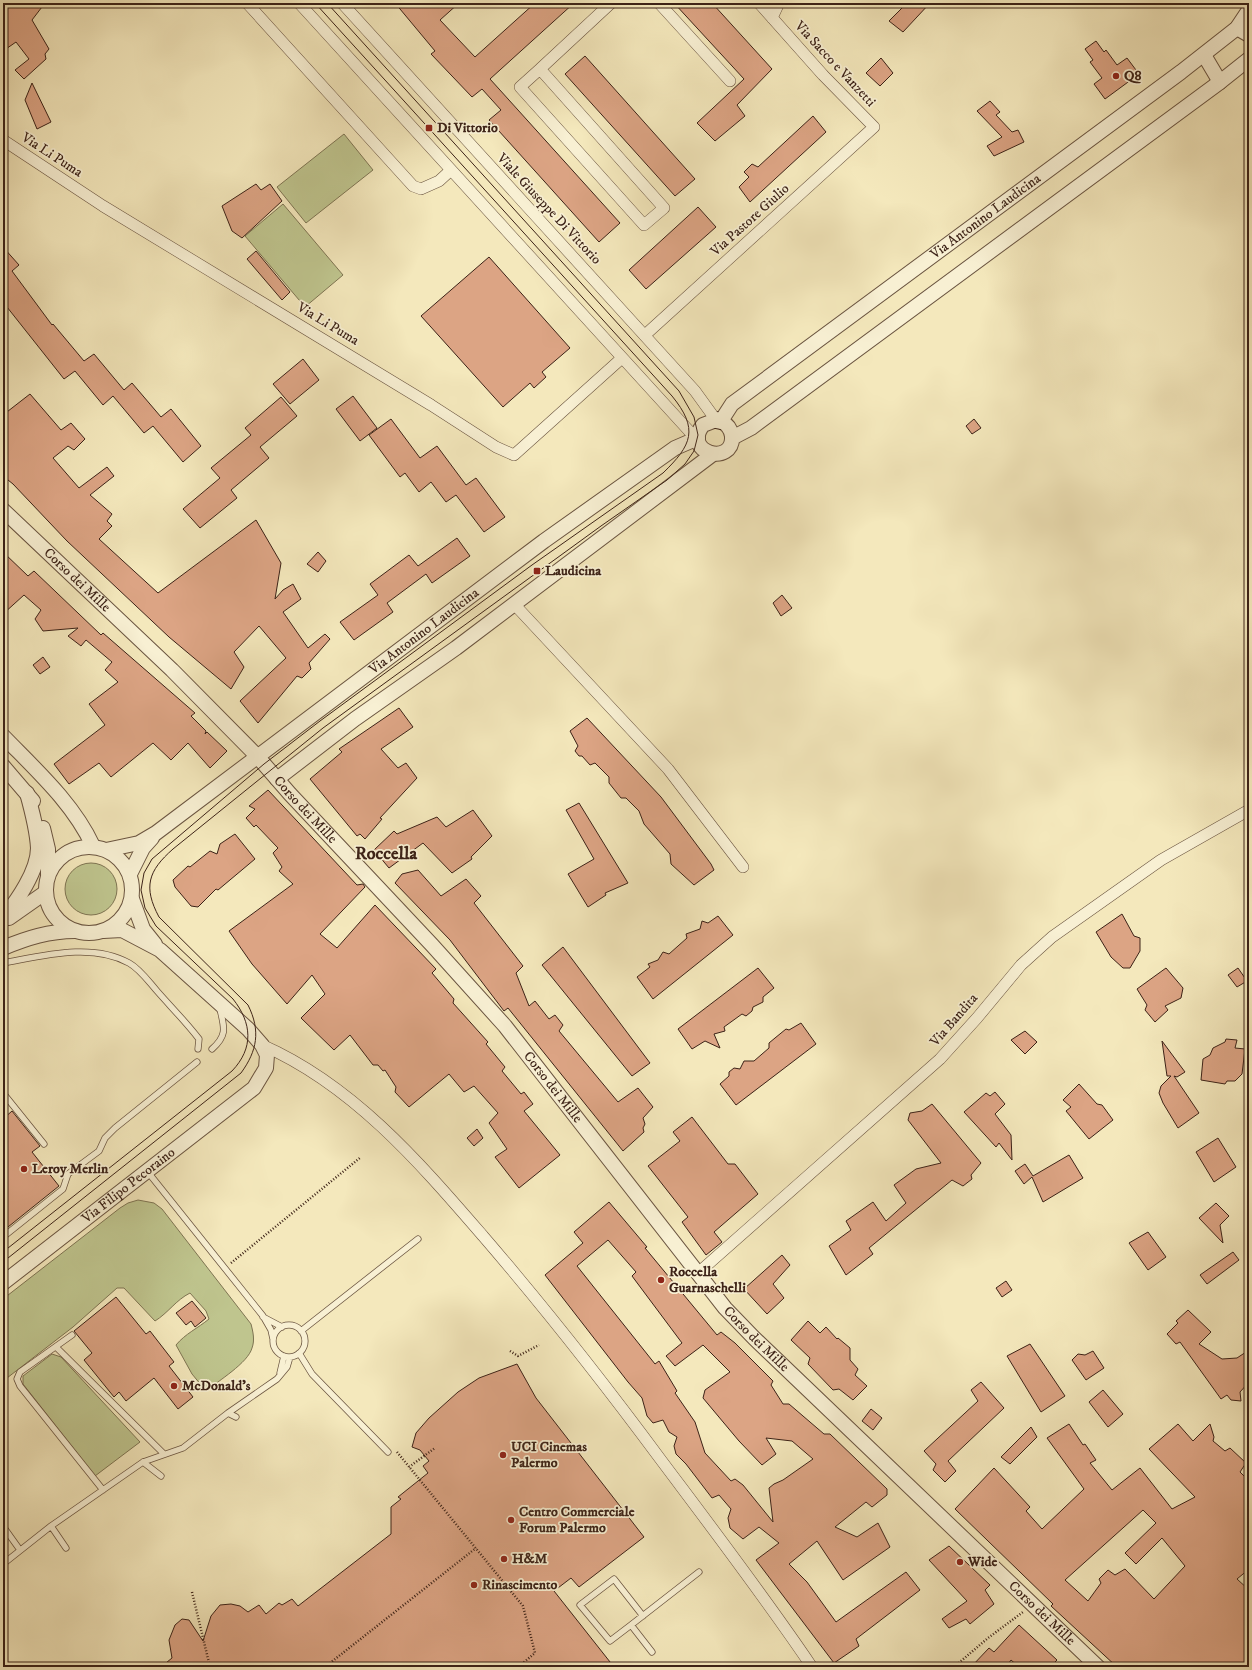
<svg xmlns="http://www.w3.org/2000/svg" width="1252" height="1670" font-family="'IM FELL DW Pica',serif">
<style>
.green{fill:#bfc58e;stroke:#7e7452}
.building{fill:#dca484;stroke:#3c2217;fill-rule:evenodd}
.lines{fill:none;stroke-linecap:round;stroke-linejoin:round}
.service-casing{stroke:#6a5440;stroke-width:7}
.minor-casing{stroke:#6a5440;stroke-width:12}
.tertiary-casing{stroke:#6a5440;stroke-width:16}
.secondary-casing{stroke:#3c2217;stroke-width:18}
.path{stroke:#3c2217;stroke-width:2.5;stroke-dasharray:1 2;stroke-linecap:butt}
.service{stroke:#f8f0d3;stroke-width:5.5}
.minor{stroke:#f8f0d3;stroke-width:11}
.tertiary{stroke:#f8f0d3;stroke-width:14}
.secondary{stroke:#f8f0d3;stroke-width:16}
.tram{stroke:#3c2217;stroke-width:1}
.poi-dot{fill:#8f2418;stroke:#f8f0d3;stroke-width:1.5}
.labels{text-anchor:middle;dominant-baseline:central;stroke-width:3.5;stroke-linejoin:round;paint-order:stroke}
.street-label{font-size:14px;fill:#3c2217;stroke:#f8f0d3}
.poi-label{font-size:14px;font-weight:bold;fill:#3c2217;stroke:#f8f0d3;text-anchor:start}
.district-label{font-size:18px;font-weight:bold;fill:#3c2217;stroke:#f8f0d3}
</style>
<rect width="100%" height="100%" fill="#f4e8bc"/>
<filter id="stains"><feTurbulence type="fractalNoise" baseFrequency=".005" numOctaves="4"/><feColorMatrix values="0 0 0 0 .2 0 0 0 0 .09 0 0 0 0 .02 0 0 0 .5 -.17"/></filter>
<radialGradient id="worn" r=".72"><stop offset=".6" stop-color="#630" stop-opacity="0"/><stop offset="1" stop-color="#630" stop-opacity=".3"/></radialGradient>
<path class="green" d="M344,134L373,170L306,223L277,187Z
M283,204L343,275L305,307L245,236Z
M65 889a26 26 0 1 1 52 0a26 26 0 1 1-52 0Z
M138,1200L154,1203L162,1209L251,1324C253,1332 255,1340 252,1348C248,1363 218,1381 206,1391L192,1374L176,1345C185,1334 198,1328 209,1319L206,1311L190,1293C176,1300 168,1313 155,1321L124,1288H117L73,1327L7,1378L3,1372V1299L120,1208L128,1203Z
M52,1354L61,1357L140,1442L95,1476L23,1384V1376Z"/>
<path class="building" d="M3,3H45L32,20L49,49L45,54L46,59L24,79L15,70L29,59L16,42L3,51Z
M395,3H459L440,20L475,57L535,3H574L490,79L620,223L599,242L489,120L501,110L482,89L472,97L431,54L435,51Z
M674,3H712L772,69L737,105L745,116L715,141L697,123L744,79Z
M907,3H930L903,32L889,21Z
M1096,41L1104,52L1106,50L1117,65L1127,58L1139,74L1105,99L1094,84L1102,78L1090,62L1093,60L1085,49Z
M585,56L695,179L675,196L565,74Z
M881,58L893,73L880,86L866,73Z
M32,83L51,122L37,129L25,100Z
M990,101L1000,112L996,115L1012,132L1018,130L1024,142L994,156L987,146L1002,137L977,111Z
M813,116L826,132L750,202L739,187L749,177L744,172L752,164L758,167Z
M256,184L261,190L270,184L282,201L242,238L232,231L222,206Z
M698,207L716,227L646,289L629,270Z
M3,247L19,265L12,271L52,325L53,324L84,361L94,354L124,390L132,383L161,417L171,409L201,446L183,462L153,426L144,433L113,396L103,405L75,371L64,379L3,302Z
M256,251L290,292L282,300L247,259Z
M489,257L570,348L542,372L546,377L534,388L530,383L503,407L421,316Z
M303,359L319,380L290,404L273,384Z
M30,394L61,430L71,423L85,439L74,450L68,446L53,458L79,488L107,467L114,476L90,495L112,514L107,521L112,526L99,539L158,593L256,520L281,563L275,599L283,590L293,584L301,599L283,612L308,648L325,634L330,639L309,663L311,669L302,678L297,676L258,723L240,701L286,658L259,626L234,652L244,667L231,689L169,637L67,541L13,484L3,476V415Z
M353,396L377,428L360,441L336,409Z
M281,397L297,416L260,447L269,458L231,490L237,498L200,528L183,509L220,478L211,468L251,435L245,428Z
M391,419L420,458L437,446L466,485L476,478L505,517L484,532L456,495L446,502L431,482L419,492L405,473L400,477L369,435Z
M974,419L981,428L972,434L966,426Z
M457,538L470,556L432,583L426,574L387,603L393,612L354,640L340,622L378,595L370,584L409,555L418,566Z
M3,552L28,576L34,571L101,635L103,633L195,713L191,716L206,731L205,734L207,732L227,751L210,768L188,743L171,760L153,743L111,777L99,763L69,784L54,764L105,725L89,704L118,682L105,670L112,662L86,640L81,646L68,636L78,628L43,631L35,619L41,610L24,595L3,614Z
M318,552L326,561L318,572L307,564Z
M782,595L792,608L781,616L773,603Z
M43,657L50,667L40,674L33,665Z
M399,708L413,727L381,749L398,768L406,763L417,778L380,818L382,819L365,839L360,834L357,836L310,779L342,752L339,749Z
M587,718L661,797L711,864L714,870L694,885L671,864L670,854L644,824L639,811L626,798H621L609,783V777L595,763L590,765L582,756H579L575,751L578,746L570,731Z
M268,790L357,885L363,884L365,887L320,934L337,948L375,905L436,969L432,973L454,999L453,1003L488,1042L486,1044L505,1067L502,1071L521,1094L524,1092L533,1104L524,1111L560,1155L519,1188L495,1157L507,1149L489,1123L498,1113L474,1086L464,1092L449,1074L409,1107L395,1092L396,1087L385,1070L383,1071L378,1065H373L350,1035L334,1050L301,1018L325,994L312,975L287,1004L252,964L229,931L293,884L279,871L282,867L273,853L278,848L256,825L254,827L246,818L255,809L249,806Z
M579,803L628,883L605,893L606,895L588,907L568,874L594,859L566,810Z
M473,810L492,836L471,857L472,859L452,873L423,843L389,868L374,850L394,831L397,834L437,817L446,827Z
M235,834L255,859L218,890L216,889L198,907L191,906L175,887L173,880L188,866L190,867L210,851L217,854L220,844Z
M418,870L441,896L466,879L481,896L474,903L523,966L516,973L529,1006L535,1001L549,1019L555,1015L563,1025L559,1031L618,1102L638,1088L653,1107L643,1118L645,1124L643,1128L644,1132L623,1151L508,1008L504,1011L450,940L395,883L402,874Z
M1122,914L1134,936L1140,938V951L1130,968H1123L1111,957L1096,932Z
M718,916L733,935L653,999L637,977L650,967L648,964L658,960L663,952L669,954L687,938L686,934L700,929L702,921L708,923Z
M563,947L650,1063L632,1076L542,965Z
M758,968L774,988L763,997V1002L753,1007L752,1011L746,1016L742,1014L724,1027L725,1031L714,1034L720,1048L705,1041L692,1049L678,1029Z
M1166,968L1183,988L1181,998L1165,1006L1168,1010L1155,1022L1145,1010L1147,1005L1137,989Z
M1238,968L1247,981L1237,987L1228,975Z
M801,1023L816,1044L736,1105L720,1084L729,1076V1072L734,1068L740,1069L744,1061H754L769,1048V1043L775,1038L786,1029L789,1030Z
M1025,1031L1037,1042L1025,1054L1011,1040Z
M1226,1039L1237,1040L1235,1048L1245,1049L1242,1074L1235,1081H1227L1225,1084L1201,1080L1203,1059L1210,1055L1213,1048L1225,1042Z
M1162,1041L1185,1072L1177,1077L1174,1076L1199,1113L1178,1128L1163,1103L1159,1093L1161,1086L1171,1076H1167Z
M1079,1084L1097,1104L1102,1105L1113,1120L1089,1139L1066,1111L1071,1107L1063,1100Z
M995,1092L1005,1104L995,1114L1011,1135L1012,1160L999,1143L996,1147L964,1112L986,1093L990,1096Z
M932,1104L981,1163L971,1175L972,1179L963,1186L952,1180L869,1248L873,1254L846,1275L829,1246L851,1230L846,1221L873,1202L886,1221L906,1203L894,1185L916,1169L941,1163L908,1120L910,1113L922,1111Z
M12,1111L40,1146L32,1152L59,1186L3,1231V1119Z
M692,1117L728,1164H735L758,1194L714,1232L722,1242L706,1255L682,1222L688,1217L648,1166L680,1141L673,1132Z
M477,1129L483,1138L474,1146L467,1138Z
M1218,1138L1236,1167L1214,1182L1196,1152Z
M1069,1155L1083,1178L1043,1202L1032,1177L1024,1184L1015,1171L1025,1164L1033,1176Z
M609,1202L647,1247L645,1248L717,1335L721,1332L735,1343L773,1381L771,1385L783,1404H789L824,1434H830L887,1489V1495L872,1507L866,1502L835,1527L857,1537L878,1523L890,1547L843,1580L817,1541L789,1564L807,1582L836,1622L906,1572L920,1590L856,1639L859,1646L834,1663L756,1560L779,1543L759,1527L743,1539L730,1528L728,1518L731,1509L719,1495L712,1498L686,1464L676,1454L674,1446L677,1437L669,1432L663,1420L653,1423L647,1416L642,1398L628,1382L545,1275L583,1243L574,1232ZM608,1240L636,1272L632,1276L682,1343L666,1356L675,1366L703,1345L730,1372L705,1390L703,1398L739,1441L762,1465L776,1454L766,1438L792,1441L813,1459L783,1480L774,1484L769,1488L773,1522L743,1485L735,1479L731,1481L705,1453L695,1422L675,1393L677,1391L659,1361L655,1364L577,1266Z
M1216,1203L1229,1216L1220,1225L1223,1243L1199,1218Z
M1148,1232L1166,1257L1148,1270L1129,1243Z
M1233,1252L1239,1260L1207,1284L1200,1275Z
M782,1255L790,1265L773,1284L784,1298L767,1314L744,1289Z
M1006,1281L1012,1290L1002,1297L996,1288Z
M116,1297L146,1334L150,1331L174,1362L169,1366L193,1397L178,1409L154,1378L126,1401L119,1392L114,1397L84,1360L92,1353L74,1331Z
M192,1301L206,1318L195,1327L191,1321L186,1325L176,1313Z
M1188,1310L1211,1332L1199,1344L1222,1359L1237,1358L1249,1350V1382L1240,1392L1241,1401L1231,1400L1227,1395L1221,1399L1180,1342L1176,1344L1167,1334L1178,1323L1176,1321Z
M808,1321L820,1333L826,1327L837,1339L838,1338L850,1348V1360L858,1369L855,1375L867,1386L853,1400L839,1389L833,1390L808,1364L810,1358L791,1340Z
M1030,1344L1065,1396L1041,1412L1007,1356Z
M1093,1351L1104,1368L1086,1380L1072,1360L1078,1354L1085,1355Z
M517,1364L536,1398L644,1537L579,1587L571,1578L554,1591L614,1667H161L172,1658L169,1640L175,1625L182,1619L189,1620L203,1641L211,1616L220,1605L231,1604L240,1606L248,1612L259,1605L266,1614L279,1603L282,1605L292,1599L298,1606L391,1534V1507L401,1499L398,1497L428,1473L423,1466L429,1461L420,1450L412,1447L416,1433L429,1418L458,1392L479,1378Z
M981,1382L1004,1408L948,1461L956,1471L945,1482L933,1470L936,1464L924,1451L978,1401L971,1390Z
M1103,1390L1123,1414L1108,1427L1089,1402Z
M871,1409L882,1418L873,1430L862,1421Z
M1069,1424L1083,1445L1085,1444L1096,1460L1090,1463L1112,1490L1140,1468L1172,1509L1195,1497L1149,1449L1178,1424L1193,1441L1210,1424L1214,1437L1213,1441L1225,1451L1230,1448L1246,1463L1240,1472L1249,1481V1569L1237,1579L1249,1590V1667H1117L1051,1606L1053,1604L955,1509L994,1468L1030,1507L1026,1511L1042,1529L1084,1489L1047,1438ZM1143,1510L1156,1523L1125,1553L1136,1564L1162,1538L1185,1566L1154,1599L1125,1569L1115,1575L1108,1570L1099,1579L1101,1583L1088,1601L1065,1580Z
M1031,1427L1037,1437L1010,1464L1001,1457Z
M949,1546L990,1585L985,1590L994,1604L970,1624L966,1619L949,1628L942,1619L967,1601L929,1560Z
M1019,1625L1057,1660L1050,1667H1019L1011,1660L1006,1667H971L989,1648L994,1652Z"/>
<g class="lines">
<defs>
<path id="service" d="M3,963C42,956 92,942 129,963C140,969 149,982 157,991C171,1007 186,1022 199,1039L198,1049
M212,1049C228,1035 224,1027 220,1009
M3,1093L44,1144
M147,1171L263,1316L271,1330L273,1339
M3,1237L63,1189L68,1174L99,1151L105,1138L115,1128L197,1062
M263,1317L282,1327
M273 1341a16 16 0 1 1 32 0a16 16 0 1 1-32 0Z
M301,1331L418,1239
M72,1335L20,1372L17,1379L20,1386L103,1490
M56,1347L164,1454
M299,1353L312,1374L388,1452
M280,1373L284,1356
M228,1413L236,1417
M143,1462L161,1476
M51,1526L66,1548
M5,1529L20,1550
M3,1564L51,1526L143,1462L183,1448L228,1413L277,1379L287,1367L290,1357
M631,1625L610,1641L580,1605L614,1579L643,1616
M652,1652L631,1625L699,1572"/>
<path id="minor" d="M247,3L413,186L421,189L439,181L451,170
M299,3L690,432L698,435
M342,3L695,391L716,420
M659,3L730,81
M772,18L779,3
M540,69L664,208L644,225L520,87Z
M540,69L611,3
M3,140L103,206L431,405L496,447L514,455L622,358
M645,335L874,127L823,75L759,3
M514,604L668,769L743,867
M262,1045C353,1085 419,1162 483,1236C545,1308 604,1383 661,1460C712,1528 764,1596 812,1667
M698,1273L940,1059L977,1018L1021,965L1052,937L1161,860L1249,810"/>
<g id="tertiary">
<path d="M1237,28L1249,35"/>
<path d="M1204,55L1220,82"/>
<path id="s1" d="M716,420L703,425C681,453 734,467 732,436C731,429 727,424 721,421L732,404L1181,72L1237,28L1249,10"/>
<path d="M732,438L751,428L1220,82L1249,59"/>
<path id="s2" d="M3,510L172,670L257,756L290,794L432,945L505,1026L725,1308L754,1338L1098,1667"/>
<path d="M3,736C36,770 73,803 93,846"/>
<path d="M3,766L33,801"/>
<path d="M277,779L355,719L456,648L713,454"/>
<path d="M43,828L48,849V874"/>
<circle cx="89" cy="890" r="43"/>
<path id="s3" d="M106,850L139,843L156,833L544,541L675,448L698,438"/>
<path d="M130,874L143,848L152,838"/>
<path d="M132,899L143,929L155,944"/>
<path d="M3,918C17,901 38,871 38,848C37,829 32,811 27,793"/>
<path d="M9,918L46,892"/>
<path d="M3,948C27,938 49,931 75,931"/>
<path id="s4" d="M3,1283L254,1088L266,1068L267,1055L262,1045L248,1029L160,950L122,930L103,931"/>
</g>
<path id="secondary" d="M716,420L721,421"/>
</defs>
<use href="#service" class="service-casing"/>
<use href="#minor" class="minor-casing"/>
<use href="#tertiary" class="tertiary-casing"/>
<use href="#secondary" class="secondary-casing"/>
<path class="path" d="M231,1263L361,1157
M510,1351L518,1356L539,1345
M397,1452L523,1606L535,1653L518,1667
M409,1467L435,1448
M192,1592L210,1667
M206,1667L209,1662
M325,1667L476,1548
M954,1667L988,1638L1023,1612"/>
<use href="#service" class="service"/>
<use href="#minor" class="minor"/>
<use href="#tertiary" class="tertiary"/>
<use href="#secondary" class="secondary"/>
<path class="tram" d="M3,1252L232,1071C254,1048 252,1023 233,999L156,926L145,908L141,890L144,873L152,859L264,764L320,721L532,565L663,473C692,445 699,429 672,396L315,3
M3,1262L241,1073C257,1051 261,1031 248,1005L159,917C143,887 148,871 173,849L323,728L601,526L667,480L685,464L694,451L698,435L694,417L679,391L327,3"/>
</g>
<g class="poi-dot">
<circle cx="1116" cy="76" r="4"/>
<rect x="425" y="124" width="8" height="8" rx="2"/>
<rect x="533" y="567" width="8" height="8" rx="2"/>
<circle cx="24" cy="1169" r="4"/>
<circle cx="661" cy="1280" r="4"/>
<circle cx="174" cy="1386" r="4"/>
<circle cx="503" cy="1455" r="4"/>
<circle cx="511" cy="1520" r="4"/>
<circle cx="504" cy="1559" r="4"/>
<circle cx="960" cy="1562" r="4"/>
<circle cx="474" cy="1585" r="4"/>
</g>
<g class="labels">
<g class="street-label">
<text transform="translate(835 64) rotate(47)">Via Sacco e Vanzetti</text>
<text transform="translate(52 155) rotate(33)">Via Li Puma</text>
<text transform="translate(549 209) rotate(47)">Viale Giuseppe Di Vittorio</text>
<text stroke="none"><textPath href="#s1" startOffset="437">Via Antonino Laudicina</textPath></text>
<text transform="translate(750 220) rotate(-42)">Via Pastore Giulio</text>
<text transform="translate(328 324) rotate(31)">Via Li Puma</text>
<text stroke="none"><textPath href="#s2" startOffset="102">Corso dei Mille</textPath></text>
<text stroke="none"><textPath href="#s3" startOffset="389">Via Antonino Laudicina</textPath></text>
<text stroke="none"><textPath href="#s2" startOffset="426">Corso dei Mille</textPath></text>
<text transform="translate(954 1020) rotate(-49)">Via Bandita</text>
<text stroke="none"><textPath href="#s2" startOffset="798">Corso dei Mille</textPath></text>
<text stroke="none"><textPath href="#s4" startOffset="159">Via Filipo Pecoraino</textPath></text>
<text stroke="none"><textPath href="#s2" startOffset="1122">Corso dei Mille</textPath></text>
<text stroke="none"><textPath href="#s2" startOffset="1518">Corso dei Mille</textPath></text>
</g>
<g class="poi-label">
<text x="1124" y="76">Q8</text>
<text x="437" y="128">Di Vittorio</text>
<text x="545" y="571">Laudicina</text>
<text x="32" y="1169">Leroy Merlin</text>
<text x="669" y="1272">Roccella<tspan x="669" dy="16">Guarnaschelli</tspan></text>
<text x="182" y="1386">McDonald's</text>
<text x="511" y="1447">UCI Cinemas<tspan x="511" dy="16">Palermo</tspan></text>
<text x="519" y="1512">Centro Commerciale<tspan x="519" dy="16">Forum Palermo</tspan></text>
<text x="512" y="1559">H&amp;M</text>
<text x="968" y="1562">Wide</text>
<text x="482" y="1585">Rinascimento</text>
</g>
<g class="district-label">
<text x="386" y="854">Roccella</text>
</g>
</g>
<rect width="1252" height="1670" fill="none" stroke="#f4e8bc" stroke-width="16"/>
<rect x="4" y="4" width="1244" height="1662" fill="none" stroke="#3c2217" stroke-width="2"/>
<rect x="8" y="8" width="1236" height="1654" fill="none" stroke="#3c2217"/>
<rect width="100%" height="100%" filter="url(#stains)"/>
<rect width="100%" height="100%" fill="url(#worn)"/>
</svg>
